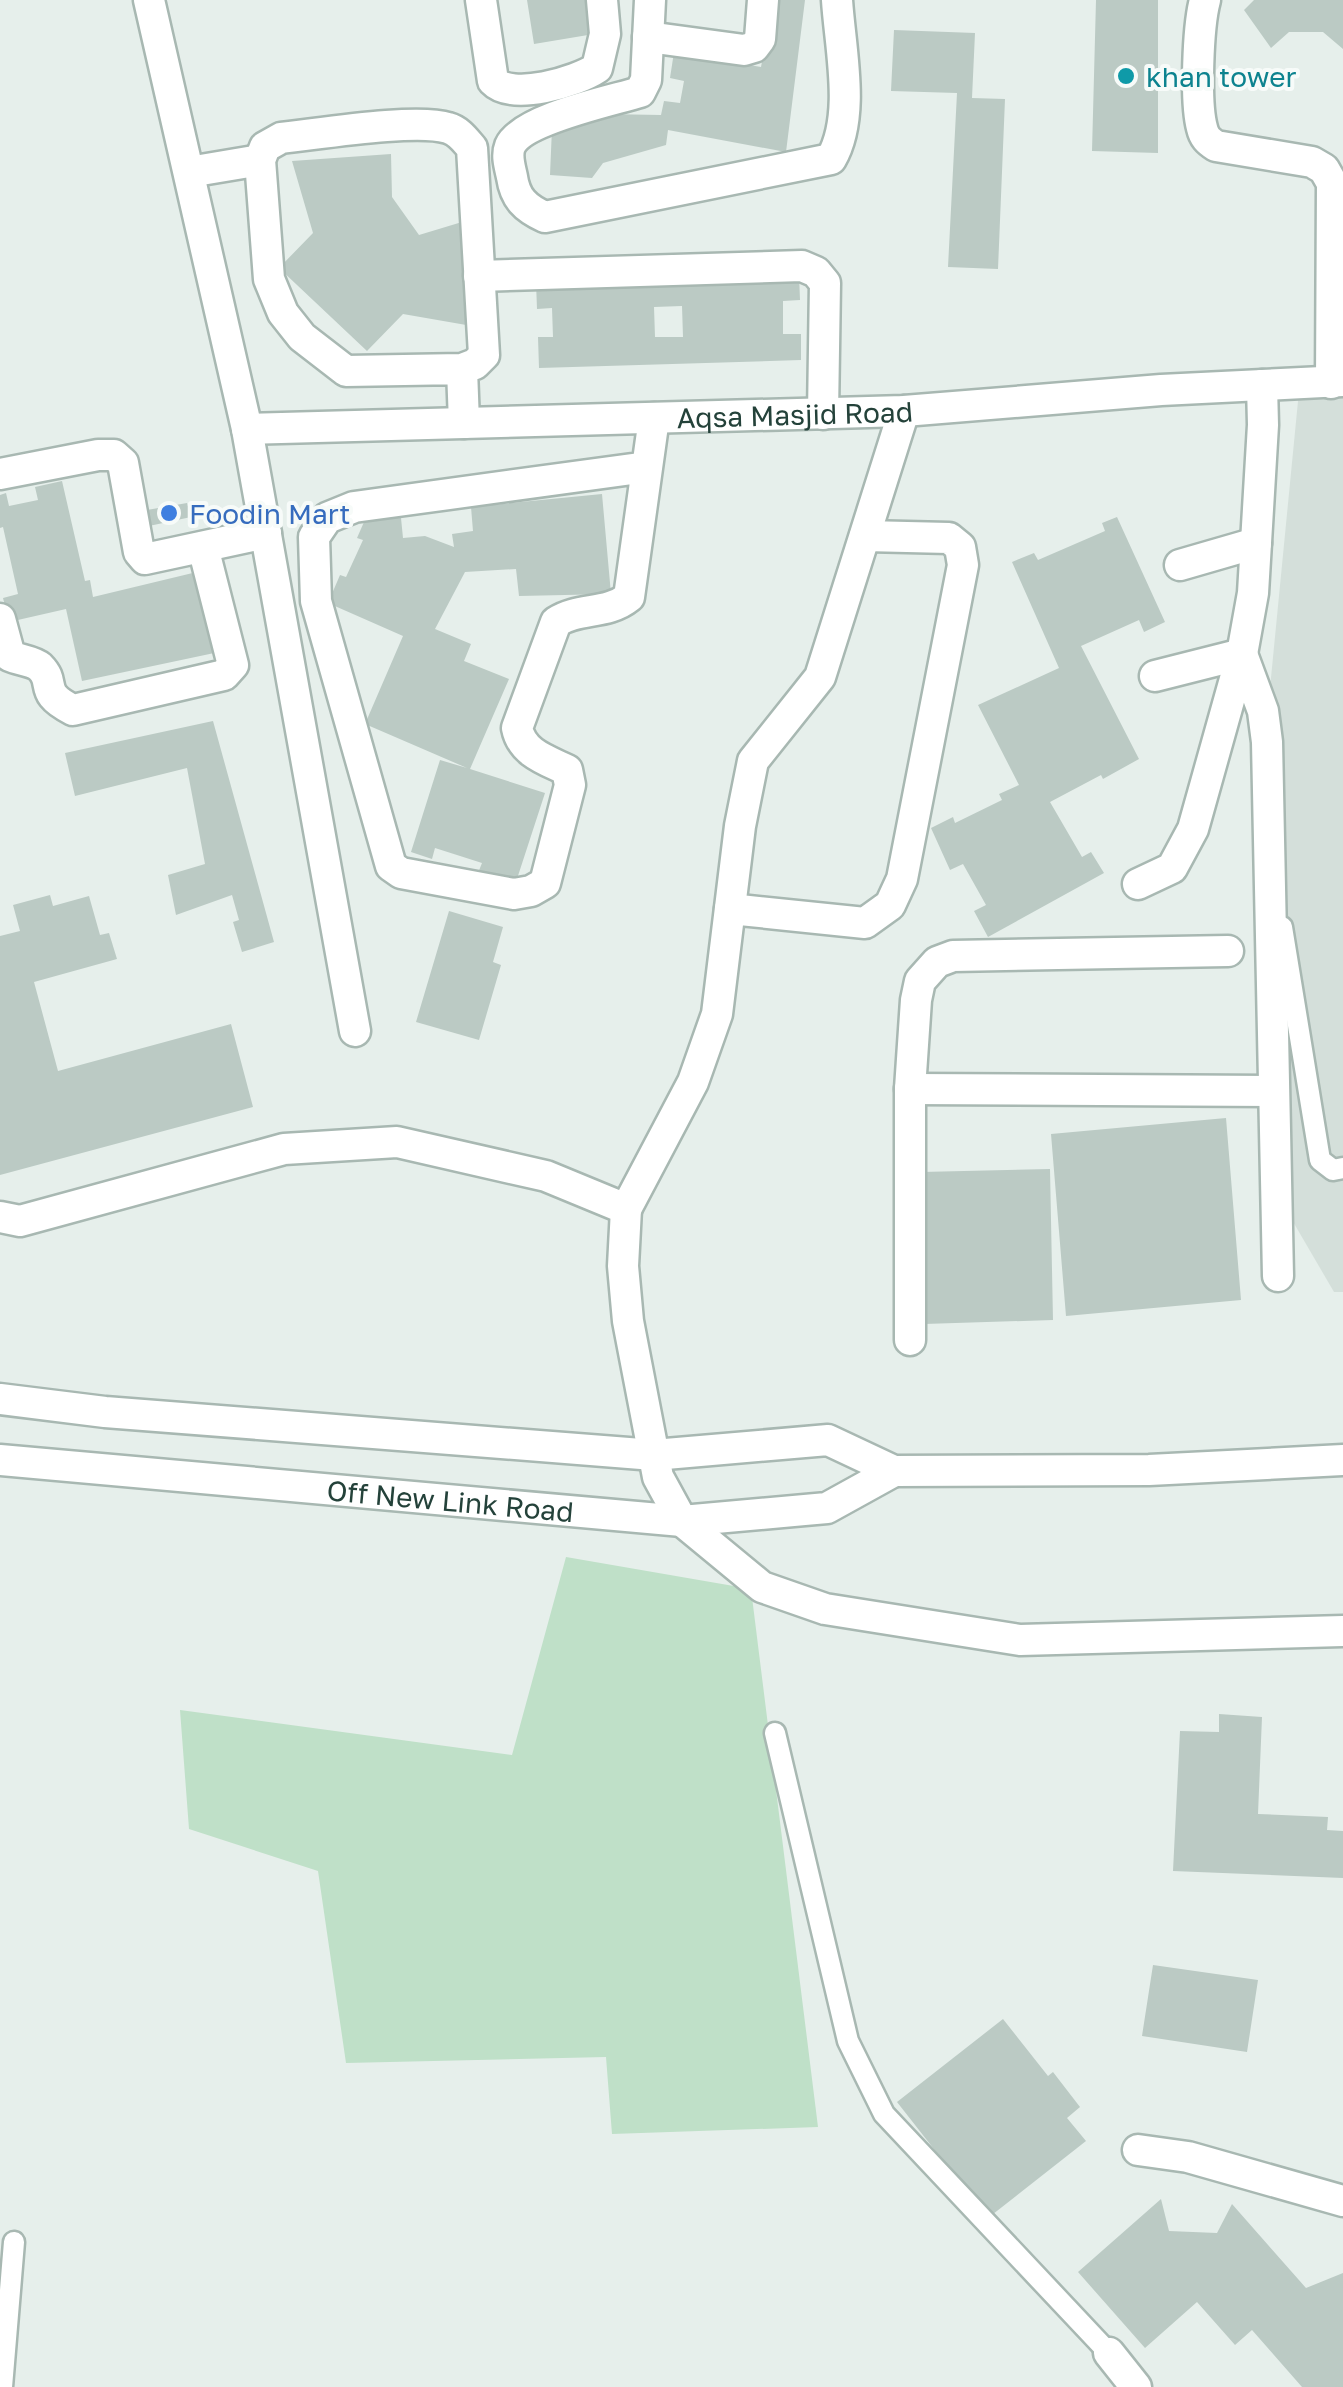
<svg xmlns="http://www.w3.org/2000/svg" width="1343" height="2387" font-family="'Golos Text',sans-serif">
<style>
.built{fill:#d4dfda}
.green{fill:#bfe0c8}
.building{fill:#bbcac4;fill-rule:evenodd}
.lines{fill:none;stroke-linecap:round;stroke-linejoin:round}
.service-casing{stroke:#a8b8b2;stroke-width:25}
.minor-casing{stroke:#a8b8b2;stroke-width:35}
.service{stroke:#fff;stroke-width:20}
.minor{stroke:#fff;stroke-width:30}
.culture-dot{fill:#0f9aa8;stroke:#f7fbf9;stroke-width:4}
.shop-dot{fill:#3f7fe0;stroke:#f7fbf9;stroke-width:4}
.labels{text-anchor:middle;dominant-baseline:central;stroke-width:8;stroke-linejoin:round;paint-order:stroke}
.culture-label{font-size:28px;fill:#0d838f;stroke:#f7fbf9;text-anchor:start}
.street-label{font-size:28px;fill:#24423a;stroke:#f7fbf9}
.shop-label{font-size:28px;fill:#366cbe;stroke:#f7fbf9;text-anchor:start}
</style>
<rect width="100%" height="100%" fill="#e6efeb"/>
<path class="built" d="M1299,391L1343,392V1292H1334L1278,1196L1253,862Z"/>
<path class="green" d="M566,1557L751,1589L818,2127L612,2134L606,2057L346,2063L318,1871L189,1829L180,1710L512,1755Z"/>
<path class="building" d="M527,0H589L594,34L534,44Z
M773,0H805L786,152L668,130L666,145L603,163L592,178L550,175L552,128L605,114L661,115L664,101L680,103L684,81L670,78L674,52L761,67Z
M1096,0H1158V153L1092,151Z
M1254,0H1343V49L1323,32H1289L1271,48L1244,10Z
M894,30L975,33L972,98L1005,99L998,269L948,267L957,93L891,91Z
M391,154L392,197L419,235L462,222L472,326L403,314L367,351L279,268L313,233L292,161Z
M799,274L800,300L783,301V334H801V360L539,368L538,337H553L552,308L537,309L536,282ZM682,306L683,337H655L654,307Z
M62,481L85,581L90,580L93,597L201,571L219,652L82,681L66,609L9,622L3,598L18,594L3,527L0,528V495L6,493L9,506L38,500L35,487Z
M602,494L611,594L519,596L516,569L465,572L435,629L471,644L464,661L509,679L470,769L545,793L515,885L478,873L482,863L435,848L432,859L411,852L440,760L467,768L365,724L403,636L328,603L340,575L346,577L363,540L357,538L371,506L401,518L403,538L425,536L454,547L452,534L473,531L471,507Z
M187,503L191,517L149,526L147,510Z
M1117,517L1165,622L1144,632L1139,620L1081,646L1139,759L1103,779L1101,775L1050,802L1082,857L1091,852L1104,873L988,937L974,911L986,905L963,864L950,870L931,828L953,817L955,823L1002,800L999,794L1019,785L978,705L1059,668L1012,562L1034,553L1038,560L1105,531L1102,523Z
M213,721L274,942L242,952L233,922L239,920L232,895L176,915L168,875L205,864L187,768L75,796L65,753Z
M50,895L53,906L89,896L100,935L109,933L117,959L34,982L58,1071L231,1024L253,1107L0,1175V936L20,931L13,905Z
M449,911L503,927L493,962L501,965L479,1040L416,1022Z
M1226,1118L1241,1300L1066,1316L1051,1134Z
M1050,1169L1053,1320L924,1324L921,1172Z
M1219,1714L1262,1717L1258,1814L1328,1817L1327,1830L1343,1831V1878L1173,1871L1180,1731L1219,1732Z
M1153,1965L1258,1980L1247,2052L1142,2036Z
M1003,2019L1048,2076L1053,2072L1080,2107L1067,2118L1086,2141L988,2218L897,2102Z
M1161,2199L1169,2231L1217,2233L1232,2204L1306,2288L1343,2273V2387H1302L1252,2330L1235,2345L1197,2302L1145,2348L1078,2272Z"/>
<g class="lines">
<defs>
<path id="service" d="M1282,927L1320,1160L1333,1170L1343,1168
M775,1733L848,2041L884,2114L1109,2353
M2,2387L14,2242"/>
<g id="minor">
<path d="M149,0L247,429L355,1031"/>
<path d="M481,0L493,81C512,101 576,82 597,68L605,34L602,0"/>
<path d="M650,0L646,80L640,92C611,101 522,119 510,146C506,156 510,167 512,177C515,198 525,208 545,217L831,159C856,116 840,48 837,0"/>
<path d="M1205,0C1198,26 1195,102 1202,128C1204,137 1208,141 1216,146L1312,162L1324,169L1332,183L1331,383"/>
<path d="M648,37L744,50L754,47L760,39L763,0"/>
<path d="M189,172L260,160"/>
<path d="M479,276L802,266L816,272L825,283L823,414"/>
<path d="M462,369L475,364L484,355L472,148C465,140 459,131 448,128C416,118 319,134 281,138L265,147L260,160L269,279L283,313L302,337L346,371L462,369L464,423"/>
<path id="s1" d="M247,429L904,411L1161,390L1343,381"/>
<path d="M647,467L354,507L327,518L314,537L316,601L391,866L401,873L514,894L531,891L545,883L570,785L567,770C546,760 522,753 517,728L556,622C579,607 607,615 629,597L654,418"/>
<path d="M0,474L98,455H114L123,463L139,552L145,559L266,533"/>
<path d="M1180,565L1256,543"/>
<path d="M0,619L10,656C19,660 33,661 40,667C57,684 37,692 73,710L224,675L233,665L203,547"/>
<path d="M1155,676L1242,654L1263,711L1267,742L1278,1276"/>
<path d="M1138,884L1172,868L1193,829L1242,654L1253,593L1263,425L1262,385"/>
<path d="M730,909L865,923L890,905L902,879L963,565L960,547L949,538L865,536"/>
<path d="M910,1089L1272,1091"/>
<path d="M626,1209L693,1082L717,1014L740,826L753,761L820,677L904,411"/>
<path d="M0,1217L20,1221L284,1149L397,1142L546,1176L626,1209L623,1266L628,1321L658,1477L682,1521L762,1587L825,1609L1020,1640L1343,1631"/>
<path d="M910,1340V1089L916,1000L920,981L937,962L953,956L1228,951"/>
<path d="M0,1399L105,1412L654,1455L828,1440L894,1471L1149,1470L1343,1460"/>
<path id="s2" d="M0,1460L682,1521L827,1508L894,1471"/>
<path d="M1138,2150L1188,2157L1343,2201"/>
<path d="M1109,2353L1136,2387"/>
</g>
</defs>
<use href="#service" class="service-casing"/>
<use href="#minor" class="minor-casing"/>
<use href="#service" class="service"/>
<use href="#minor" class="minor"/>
</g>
<circle class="culture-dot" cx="1126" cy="76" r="10"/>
<circle class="shop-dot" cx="169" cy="513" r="10"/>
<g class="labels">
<g class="culture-label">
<text x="1146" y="76">khan tower</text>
</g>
<g class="street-label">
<text stroke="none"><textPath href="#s1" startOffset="548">Aqsa Masjid Road</textPath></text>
<text stroke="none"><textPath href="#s2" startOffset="452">Off New Link Road</textPath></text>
</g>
<g class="shop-label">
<text x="189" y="513">Foodin Mart</text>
</g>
</g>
</svg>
